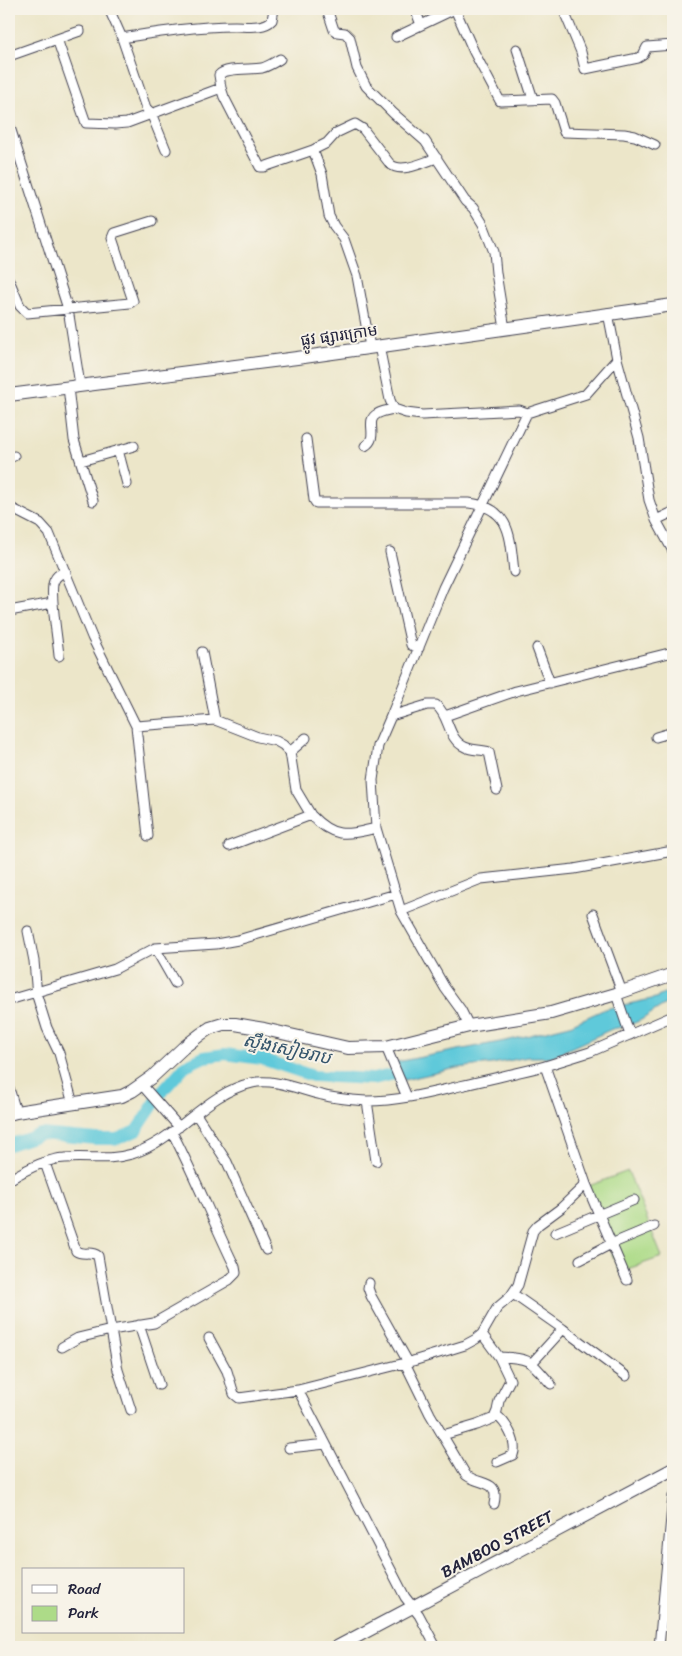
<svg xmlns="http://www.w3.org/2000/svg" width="682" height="1656" font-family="Sriracha,'Noto Sans Khmer',sans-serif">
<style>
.green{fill:#addb88;stroke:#687e62}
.water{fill:#5fc9da;stroke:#40768a}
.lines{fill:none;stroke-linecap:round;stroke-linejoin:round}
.river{stroke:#5fc9da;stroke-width:12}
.street-casing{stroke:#403f50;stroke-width:11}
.secondary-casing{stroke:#403f50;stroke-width:14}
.street{stroke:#fff;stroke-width:9}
.secondary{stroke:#fff;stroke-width:12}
.labels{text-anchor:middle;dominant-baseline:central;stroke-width:4;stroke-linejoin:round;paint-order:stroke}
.street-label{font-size:16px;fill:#22223b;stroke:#f7f3e8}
.water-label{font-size:18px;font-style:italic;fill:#34546b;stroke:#f7f3e8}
</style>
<rect width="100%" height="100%" fill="#f7f3e8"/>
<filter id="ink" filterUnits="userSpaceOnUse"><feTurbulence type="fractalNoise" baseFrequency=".02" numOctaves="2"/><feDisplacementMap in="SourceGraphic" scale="10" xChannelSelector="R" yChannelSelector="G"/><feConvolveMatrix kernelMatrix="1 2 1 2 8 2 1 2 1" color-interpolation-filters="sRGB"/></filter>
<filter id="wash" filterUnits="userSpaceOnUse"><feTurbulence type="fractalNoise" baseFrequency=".0096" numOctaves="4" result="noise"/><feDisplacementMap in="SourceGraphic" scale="20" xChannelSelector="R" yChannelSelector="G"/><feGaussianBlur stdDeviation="1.12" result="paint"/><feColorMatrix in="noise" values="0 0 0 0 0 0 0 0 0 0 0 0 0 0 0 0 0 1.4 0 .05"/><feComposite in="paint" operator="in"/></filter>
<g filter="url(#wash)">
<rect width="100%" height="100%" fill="#ece6c9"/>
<path class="green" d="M628,1171L662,1257L619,1272L586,1187Z"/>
<path class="water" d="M673,989V999L641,1020L628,1026L612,1029L551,1057H528L492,1064L457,1068L404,1080L396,1062L510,1040L570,1025L605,1009L656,998Z"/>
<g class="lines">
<path class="river" d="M9,1145L41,1134L96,1139H117L136,1131L162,1092L185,1066L204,1057L225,1054L262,1059L313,1076L373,1079L408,1071"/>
</g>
</g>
<g filter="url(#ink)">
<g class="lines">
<defs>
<path id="street" d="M109,9L122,38L146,108L151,113L166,150
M327,9L334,30L337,32L345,33L350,38L357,68L366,86L393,113L425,141L465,201L473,208L483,224L494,252L496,273L505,329
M415,9L421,25
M455,9L474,52L500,101L552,99L555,103L564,132L624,134L635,136L655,145
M563,9L581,52L585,69L638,58L643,55L647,47L673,45
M396,37L455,9
M122,38C159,32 197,26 235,26C246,26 264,29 272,20L274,9
M57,39L86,123L115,124L127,123L221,88
M517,49L533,99
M9,56L80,31
M280,59C275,62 269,66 262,68C251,70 226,67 219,75L221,88L224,97L260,167H264L313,150L327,143L336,133L355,124L363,129L390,164C401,174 424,162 437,158
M9,124L68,309L80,385
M313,150L322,174L329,216L334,226L344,239L357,276L370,347
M9,280L20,306L27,313L130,303L133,301L112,238L114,233L152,221
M608,313L617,359L639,438L649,500L656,520L673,551
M379,346L390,400L394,409L406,413L422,415L519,410L527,413
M68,387L74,440L93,501
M306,439L314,500L316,503H469C512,508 510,538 514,572
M365,446C380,437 364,421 377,414C382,411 388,410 394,409
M118,450L127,484
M9,458L14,456
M81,461L134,446
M9,507L40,523L49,533L92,637L136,726L215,720L258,737L276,741L283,745L290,752
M656,520L673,512
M390,552L411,645L419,648
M9,611L53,603
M537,648L550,683
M202,652L215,720
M59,656C58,641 49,591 54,581C56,576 61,573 66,572
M391,716L427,705H436C450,716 447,739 465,747C473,751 481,749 489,752L497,790
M445,716L516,691L673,652
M136,726L148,836
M656,737L673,732
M306,738L290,752L296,790L311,815
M229,846L311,815C334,839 346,835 376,828
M401,911L481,879L574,869L673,851
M593,914L622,992
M28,931L34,961L37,996L47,1028L59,1053L73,1104
M155,948L175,983
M616,994L630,1035
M9,1000L115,969L155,948L216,944L238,940L396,894
M469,1026L461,1010L445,988L401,911L376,828L373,780L378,746L391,716L443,588L527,413L586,394L617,359
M386,1047L407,1097
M545,1066L586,1184L627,1280
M142,1085L179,1127
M9,1088L16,1112
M367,1101L376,1161
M196,1114L227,1162L266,1250
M45,1163L76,1251C83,1256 91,1250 98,1256L111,1330L154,1323L229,1280L236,1273L235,1267C213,1222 195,1176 172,1132
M9,1180C25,1170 45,1159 65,1158C89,1156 108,1161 132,1154C177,1140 205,1093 252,1083C274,1078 300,1090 322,1095C336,1099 352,1100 367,1101C399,1101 430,1093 460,1086C489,1079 517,1073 545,1066L590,1052L673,1016
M555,1233L634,1200
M580,1260L611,1244L654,1226
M369,1283L368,1288L371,1296L408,1362
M513,1294L563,1329L626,1376
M139,1325L159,1385
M209,1338L227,1371L234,1394L239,1398L298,1390L413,1361L465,1345L476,1339L482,1334L497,1308L510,1297L518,1285L533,1231L538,1225L561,1208L586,1184
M62,1347L78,1338L111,1330L118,1370L131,1410
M499,1357C532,1358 530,1361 551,1384
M405,1363L430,1414L466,1475C480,1486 500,1479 494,1504
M532,1363L563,1329
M298,1390L405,1597L419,1615L436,1647
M496,1415C506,1422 518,1442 513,1455L497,1462
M443,1435L477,1425L494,1418L497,1411L499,1401L510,1380L499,1357L482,1334
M289,1448L326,1444
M659,1647L673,1496"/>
<path id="secondary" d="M9,395L297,358L673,305
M9,1114L16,1112L122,1096L132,1091L152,1077L183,1048L201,1034L210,1028L223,1024H235L264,1029L348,1048L386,1047L469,1026L551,1013L616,994L673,974
M337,1647L673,1469"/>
</defs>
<use href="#street" class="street-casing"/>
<use href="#secondary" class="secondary-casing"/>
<use href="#street" class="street"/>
<use href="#secondary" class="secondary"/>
</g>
</g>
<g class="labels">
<g class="street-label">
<text transform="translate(339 335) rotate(-8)">ផ្លូវ ផ្សារក្រោម</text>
<text transform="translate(497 1544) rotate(-28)">BAMBOO STREET</text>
</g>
<g class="water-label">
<text transform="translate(287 1049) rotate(12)">ស្ទឹងសៀមរាប</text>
</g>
</g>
<rect width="682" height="1656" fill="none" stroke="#f7f3e8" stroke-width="30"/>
<rect x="22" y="1568" width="162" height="65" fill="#f7f3e8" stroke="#a29fa3"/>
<rect x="32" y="1585" width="25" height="8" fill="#ffffff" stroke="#a29fa3"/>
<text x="68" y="1594" font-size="15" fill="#22223b">Road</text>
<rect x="32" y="1606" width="25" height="15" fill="#addb88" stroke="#a29fa3"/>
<text x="68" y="1618" font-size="15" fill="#22223b">Park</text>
</svg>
